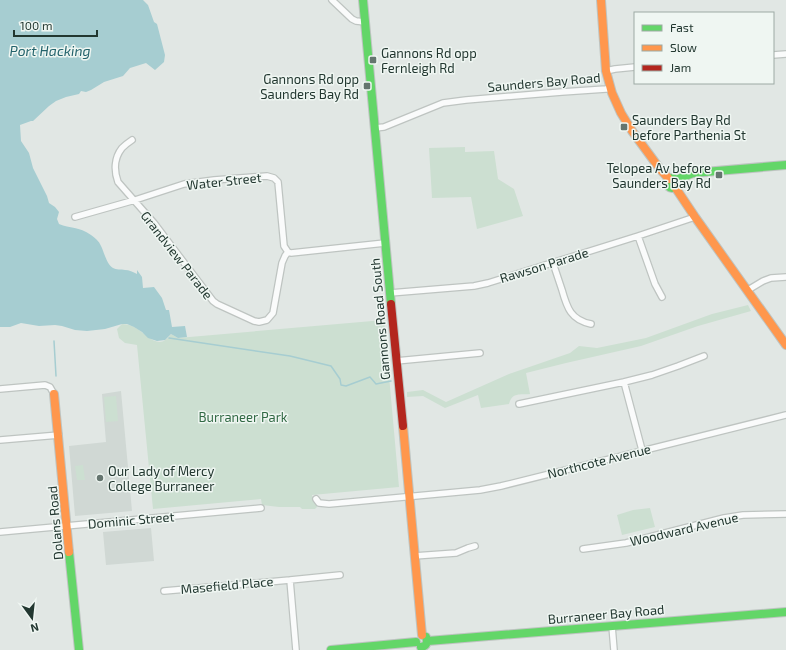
<svg xmlns="http://www.w3.org/2000/svg" width="786" height="650" font-family="'Exo 2',sans-serif">
<style>
.built{fill:#d0d8d4}
.green{fill:#ccdfd1}
.water{fill:#a6cdd1}
.lines{fill:none;stroke-linecap:round;stroke-linejoin:round}
.stream{stroke:#a6cdd1;stroke-width:1.5}
.street-casing{stroke:#bec4c1;stroke-width:8}
.fast-casing{stroke:#bec4c1;stroke-width:10}
.slow-casing{stroke:#bec4c1;stroke-width:10}
.jam-casing{stroke:#bec4c1;stroke-width:10}
.street{stroke:#fafbfb;stroke-width:5.5}
.fast{stroke:#63d668;stroke-width:8}
.slow{stroke:#ff974d;stroke-width:8}
.jam{stroke:#b3261e;stroke-width:8}
.poi-dot{fill:#65756f;stroke:#eff6f2;stroke-width:1.5}
.labels{text-anchor:middle;dominant-baseline:central;stroke-width:3;stroke-linejoin:round;paint-order:stroke}
.poi-label{font-size:13px;fill:#223730;stroke:#eff6f2;text-anchor:start}
.street-label{font-size:13px;fill:#223730;stroke:#eff6f2}
.park-label{font-size:13px;fill:#316944;stroke:#eff6f2}
.water-label{font-size:14px;font-style:italic;fill:#23636c;stroke:#eff6f2}
</style>
<rect width="100%" height="100%" fill="#e1e7e4"/>
<path class="built" d="M121,391L132,511L75,516L69,446L106,442L102,394Z
M151,528L154,561L106,565L103,532Z"/>
<path class="green" d="M465,147V152L494,151L498,179L514,189L523,216L477,229L471,197L432,198L429,148Z
M748,305L751,311L698,326L641,346L566,363L526,373L530,394C520,395 512,392 509,404L481,408L478,395L445,408L423,396L407,397V392L423,390L446,402L509,374L570,353L579,346L597,348L646,338L712,314Z
M384,320L399,487L312,495V496L315,498L317,507L315,509H302L300,507H279L262,505L261,499L153,509L137,345L125,343L119,338L117,329L122,324C128,324 134,326 139,330C150,338 160,350 171,334L178,338Z
M116,396L118,421L106,422L104,397Z
M83,465L85,480H77L75,466Z
M650,508L655,527L622,535L617,515L633,510Z"/>
<path class="water" d="M0,0H143L148,5L154,22L157,24L165,55L164,62L155,70L146,63L130,68L123,76L104,82L91,90L86,92L81,91L79,94L66,97L56,101L49,106L33,121H31L20,125L21,141L29,153L33,168L47,196L49,203L55,207L59,212L57,219L59,224C70,229 79,226 91,235C95,238 99,241 101,246C104,252 107,265 113,268C116,270 121,269 125,270C129,270 133,272 137,274V270L142,277L143,288L154,287L162,298L166,310H169L172,327L185,326L187,337L178,338L171,334L165,340L157,341L148,338L142,332L134,327L127,324H122L105,329L87,331L75,330L62,326L55,325L39,326L21,323L10,327H0Z"/>
<g class="lines">
<path class="stream" d="M169,338L290,356L331,366L340,379L341,385L346,386L370,377L376,384L391,381
M54,341L56,376"/>
<defs>
<path id="street" d="M332,0L352,19L356,21L365,22
M773,55L786,54
M606,71L615,69L635,67
M375,128L384,127L443,103L466,100L562,92L606,89L610,88
M132,140C129,142 125,145 122,148C114,158 114,171 118,182L154,223L213,301L217,304L254,321L259,322L267,320L273,313L282,263L285,256L288,252
M75,217L135,200L184,184L214,180L267,176L274,178L278,182L284,246L288,252L291,253L385,243
M638,236L655,284L662,297
M553,263C556,272 559,281 562,290C567,308 571,320 591,324
M748,290L763,281L771,278L786,277
M390,293L474,286L488,283L638,236L695,217
M396,361L480,353
M624,382L642,450
M0,389L45,385L50,387L54,394
M519,404L624,382L652,375L678,366L704,356
M0,440L59,435
M316,499L319,503L329,504L480,490L501,486L786,415
M0,532L261,508
M583,549L626,543L724,518L743,515L786,514
M414,556L456,553L468,548L475,546
M290,580L340,575
M164,591L290,580L296,650
M612,626L614,650"/>
<path id="fast" d="M363,0L391,304
M667 183a5 5 0 1 1 10 0a5 5 0 1 1-10 0Z
M676,180L693,173L786,165
M69,552L79,650
M428,641L786,612
M421,647C427,646 428,642 426,637
M331,650L416,642"/>
<path id="slow" d="M601,0L606,71L612,93L621,113L632,131L660,169L669,179
M675,187L695,217L786,345
M54,394L69,552
M403,426L422,635"/>
<path id="jam" d="M391,304L403,426"/>
</defs>
<use href="#street" class="street-casing"/>
<use href="#fast" class="fast-casing"/>
<use href="#slow" class="slow-casing"/>
<use href="#jam" class="jam-casing"/>
<use href="#street" class="street"/>
<use href="#fast" class="fast"/>
<use href="#slow" class="slow"/>
<use href="#jam" class="jam"/>
</g>
<g class="poi-dot">
<rect x="369" y="56" width="8" height="8" rx="2"/>
<rect x="363" y="82" width="8" height="8" rx="2"/>
<rect x="620" y="123" width="8" height="8" rx="2"/>
<rect x="715" y="171" width="8" height="8" rx="2"/>
<circle cx="100" cy="478" r="4"/>
</g>
<g class="labels">
<g class="poi-label">
<text x="381" y="53">Gannons Rd opp<tspan x="381" dy="15">Fernleigh Rd</tspan></text>
<text x="359" y="79" text-anchor="end">Gannons Rd opp<tspan x="359" dy="15">Saunders Bay Rd</tspan></text>
<text x="632" y="120">Saunders Bay Rd<tspan x="632" dy="15">before Parthenia St</tspan></text>
<text x="711" y="168" text-anchor="end">Telopea Av before<tspan x="711" dy="15">Saunders Bay Rd</tspan></text>
<text x="108" y="471">Our Lady of Mercy<tspan x="108" dy="15">College Burraneer</tspan></text>
</g>
<g class="street-label">
<text transform="translate(544 82) rotate(-5)">Saunders Bay Road</text>
<text transform="translate(224 181) rotate(-6)">Water Street</text>
<text transform="translate(177 255) rotate(52)">Grandview Parade</text>
<text transform="translate(544 265) rotate(-17)">Rawson Parade</text>
<text transform="translate(380 319) rotate(-95)">Gannons Road South</text>
<text transform="translate(599 461) rotate(-14)">Northcote Avenue</text>
<text transform="translate(131 520) rotate(-5)">Dominic Street</text>
<text transform="translate(55 523) rotate(-95)">Dolans Road</text>
<text transform="translate(684 529) rotate(-13)">Woodward Avenue</text>
<text transform="translate(227 585) rotate(-5)">Masefield Place</text>
<text transform="translate(606 614) rotate(-5)">Burraneer Bay Road</text>
</g>
<g class="park-label">
<text x="243" y="417">Burraneer Park</text>
</g>
<g class="water-label">
<text x="50" y="50">Port Hacking</text>
</g>
</g>
<rect x="634" y="12" width="140" height="72" fill="#eff6f2" stroke="#9daaa4"/>
<rect x="642" y="25" width="20" height="6" fill="#63d668" stroke="#9daaa4"/>
<text x="670" y="32" font-size="12" fill="#223730">Fast</text>
<rect x="642" y="45" width="20" height="6" fill="#ff974d" stroke="#9daaa4"/>
<text x="670" y="52" font-size="12" fill="#223730">Slow</text>
<rect x="642" y="65" width="20" height="6" fill="#b3261e" stroke="#9daaa4"/>
<text x="670" y="72" font-size="12" fill="#223730">Jam</text>
<g transform="translate(32 618) rotate(165)" stroke="#eff6f2" stroke-width="3" paint-order="stroke">
<path d="M0-3L7 15L0 10L-7 15Z" fill="#223730"/>
<text y="-6" font-size="11" font-weight="bold" text-anchor="middle" fill="#223730">N</text>
</g>
<path d="M14 30v6h83v-6" fill="none" stroke="#223730" stroke-width="2"/>
<text x="20" y="30" font-size="12" fill="#223730" stroke="#eff6f2" stroke-width="3" paint-order="stroke">100 m</text>
</svg>
